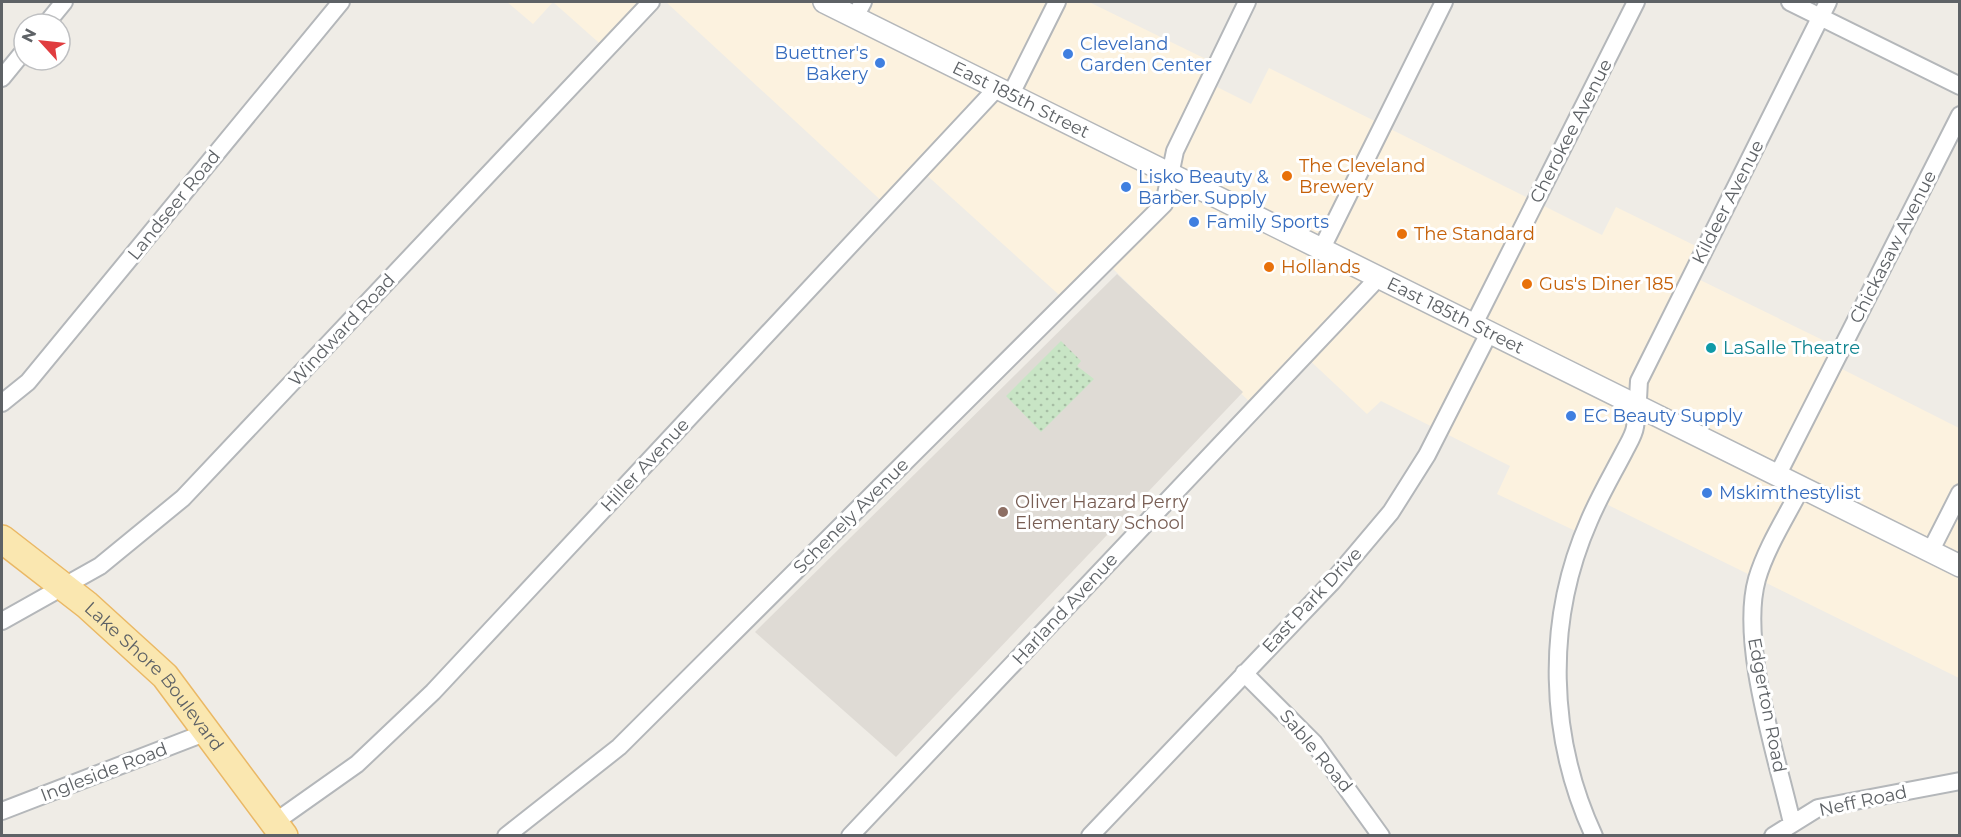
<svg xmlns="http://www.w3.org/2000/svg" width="1961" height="837" font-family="Montserrat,sans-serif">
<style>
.commercial{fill:#fcf2df}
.education{fill:#dfdbd5}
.park{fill:url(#park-dots)}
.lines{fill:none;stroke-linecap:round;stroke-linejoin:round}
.minor-casing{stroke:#b4b7ba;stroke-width:20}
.tertiary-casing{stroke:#b4b7ba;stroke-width:24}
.primary-casing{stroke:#eab865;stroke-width:30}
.minor{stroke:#fff;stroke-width:16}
.tertiary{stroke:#fff;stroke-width:21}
.primary{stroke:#fae7b0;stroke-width:27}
.shop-dot{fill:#3f7fe0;stroke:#fff;stroke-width:2}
.food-dot{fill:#e8710a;stroke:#fff;stroke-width:2}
.culture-dot{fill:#0f9aa8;stroke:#fff;stroke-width:2}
.education-dot{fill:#8d6e63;stroke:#fff;stroke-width:2}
.labels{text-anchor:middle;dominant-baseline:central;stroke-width:6;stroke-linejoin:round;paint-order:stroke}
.shop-label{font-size:18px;fill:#366cbe;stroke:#fff;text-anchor:start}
.street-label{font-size:18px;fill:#5e6266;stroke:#fff}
.food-label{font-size:18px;fill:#c56008;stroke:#fff;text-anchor:start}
.culture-label{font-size:18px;fill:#0d838f;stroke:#fff;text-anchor:start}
.education-label{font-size:18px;fill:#785e54;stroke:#fff;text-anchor:start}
</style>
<defs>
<pattern id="park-dots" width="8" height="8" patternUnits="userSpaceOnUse" patternTransform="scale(1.5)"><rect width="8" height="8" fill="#c8e5c5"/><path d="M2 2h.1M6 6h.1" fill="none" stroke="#a6bda4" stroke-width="1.8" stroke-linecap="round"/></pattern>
</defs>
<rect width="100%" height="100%" fill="#efece6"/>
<path class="commercial" d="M507,2H651L606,49L553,2L533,24Z
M666,2H1089L1216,64L1207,82L1251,104L1269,68L1602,235L1616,207L1704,250L1692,276L1841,349L1834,365L1959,428V678L1600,501L1584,535L1497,494L1510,466L1381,401L1367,414L1305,356L1256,408L1106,262L1067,302L921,170L887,206Z"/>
<path class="education" d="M1117,274L1243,392L896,757L755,632Z"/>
<path class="park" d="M1061,341L1081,361L1077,366L1094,379L1041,432L1006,396Z"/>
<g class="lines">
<defs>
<path id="minor" d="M1790,2L1960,86
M855,17L863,2
M46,24L64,2
M2,78L24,51
M1010,96L1057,2
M1322,248L1444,2
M1474,324L1636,2
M2,403L28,382L341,2
M1777,476L1960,115
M1930,552L1960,493
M2,621L100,566L183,498L651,2
M1244,673L1314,743L1381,836
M2,811L207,732
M275,822L357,764L433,692L996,89
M1792,823C1777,757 1739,643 1757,579C1766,548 1786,517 1801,488
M506,836L619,747L1164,204L1175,151L1247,2
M850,836L1379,277
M1090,836L1332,582L1391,512L1427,455L1490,331
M1594,836C1548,737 1545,621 1589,521C1599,497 1612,475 1624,452C1628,444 1634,435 1635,427C1638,412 1638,396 1639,381L1828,2
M1773,836L1818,808L1960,781"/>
<g id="tertiary">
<path id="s1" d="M824,2L1960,566"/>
</g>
<g id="primary">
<path id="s2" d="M2,539L87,605L165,676L284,836"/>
</g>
</defs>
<use href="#minor" class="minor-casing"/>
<use href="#tertiary" class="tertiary-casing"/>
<use href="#primary" class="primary-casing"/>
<use href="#minor" class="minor"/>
<use href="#tertiary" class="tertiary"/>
<use href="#primary" class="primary"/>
</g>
<g class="shop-dot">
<circle cx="1068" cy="54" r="6"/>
<circle cx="880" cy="63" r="6"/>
<circle cx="1126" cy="187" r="6"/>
<circle cx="1194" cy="222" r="6"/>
<circle cx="1571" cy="416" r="6"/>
<circle cx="1707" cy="493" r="6"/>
</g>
<g class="food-dot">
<circle cx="1287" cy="176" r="6"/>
<circle cx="1402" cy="234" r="6"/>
<circle cx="1269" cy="267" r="6"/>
<circle cx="1527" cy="284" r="6"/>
</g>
<circle class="culture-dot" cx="1711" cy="348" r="6"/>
<circle class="education-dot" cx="1003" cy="512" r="6"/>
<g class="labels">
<g class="shop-label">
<text x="1080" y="44">Cleveland<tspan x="1080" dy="21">Garden Center</tspan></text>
<text x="868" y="53" text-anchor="end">Buettner's<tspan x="868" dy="21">Bakery</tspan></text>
<text x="1138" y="177">Lisko Beauty &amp;<tspan x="1138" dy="21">Barber Supply</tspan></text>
<text x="1206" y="222">Family Sports</text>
<text x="1583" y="416">EC Beauty Supply</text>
<text x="1719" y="493">Mskimthestylist</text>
</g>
<g class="street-label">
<text stroke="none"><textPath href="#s1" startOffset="220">East 185th Street</textPath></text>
<text transform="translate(1571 131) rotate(-63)">Cherokee Avenue</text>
<text transform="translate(1728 202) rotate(-63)">Kildeer Avenue</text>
<text transform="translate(174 205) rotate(-51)">Landseer Road</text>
<text transform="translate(1893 247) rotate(-63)">Chickasaw Avenue</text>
<text stroke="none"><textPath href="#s1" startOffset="705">East 185th Street</textPath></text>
<text transform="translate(342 330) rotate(-47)">Windward Road</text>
<text transform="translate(645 465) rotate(-47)">Hiller Avenue</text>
<text transform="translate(851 516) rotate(-45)">Schenely Avenue</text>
<text transform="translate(1312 600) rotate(-47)">East Park Drive</text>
<text transform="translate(1065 609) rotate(-47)">Harland Avenue</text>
<text stroke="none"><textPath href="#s2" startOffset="206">Lake Shore Boulevard</textPath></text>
<text transform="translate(1767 705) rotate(79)">Edgerton Road</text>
<text transform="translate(1316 751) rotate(50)">Sable Road</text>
<text transform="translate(104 772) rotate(-21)">Ingleside Road</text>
<text transform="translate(1863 801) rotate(-12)">Neff Road</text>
</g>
<g class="food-label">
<text x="1299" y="166">The Cleveland<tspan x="1299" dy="21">Brewery</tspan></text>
<text x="1414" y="234">The Standard</text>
<text x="1281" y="267">Hollands</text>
<text x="1539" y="284">Gus's Diner 185</text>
</g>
<g class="culture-label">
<text x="1723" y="348">LaSalle Theatre</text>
</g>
<g class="education-label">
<text x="1015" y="502">Oliver Hazard Perry<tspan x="1015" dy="21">Elementary School</tspan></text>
</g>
</g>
<rect width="1961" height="837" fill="none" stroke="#5e6266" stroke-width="6"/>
<g transform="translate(42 42) rotate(297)"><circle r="28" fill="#ffffff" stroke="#bfc0c2" stroke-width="1.5"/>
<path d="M0-4.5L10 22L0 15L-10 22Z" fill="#e03c3f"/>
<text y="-9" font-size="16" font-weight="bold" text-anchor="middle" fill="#5e6266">N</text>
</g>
</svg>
